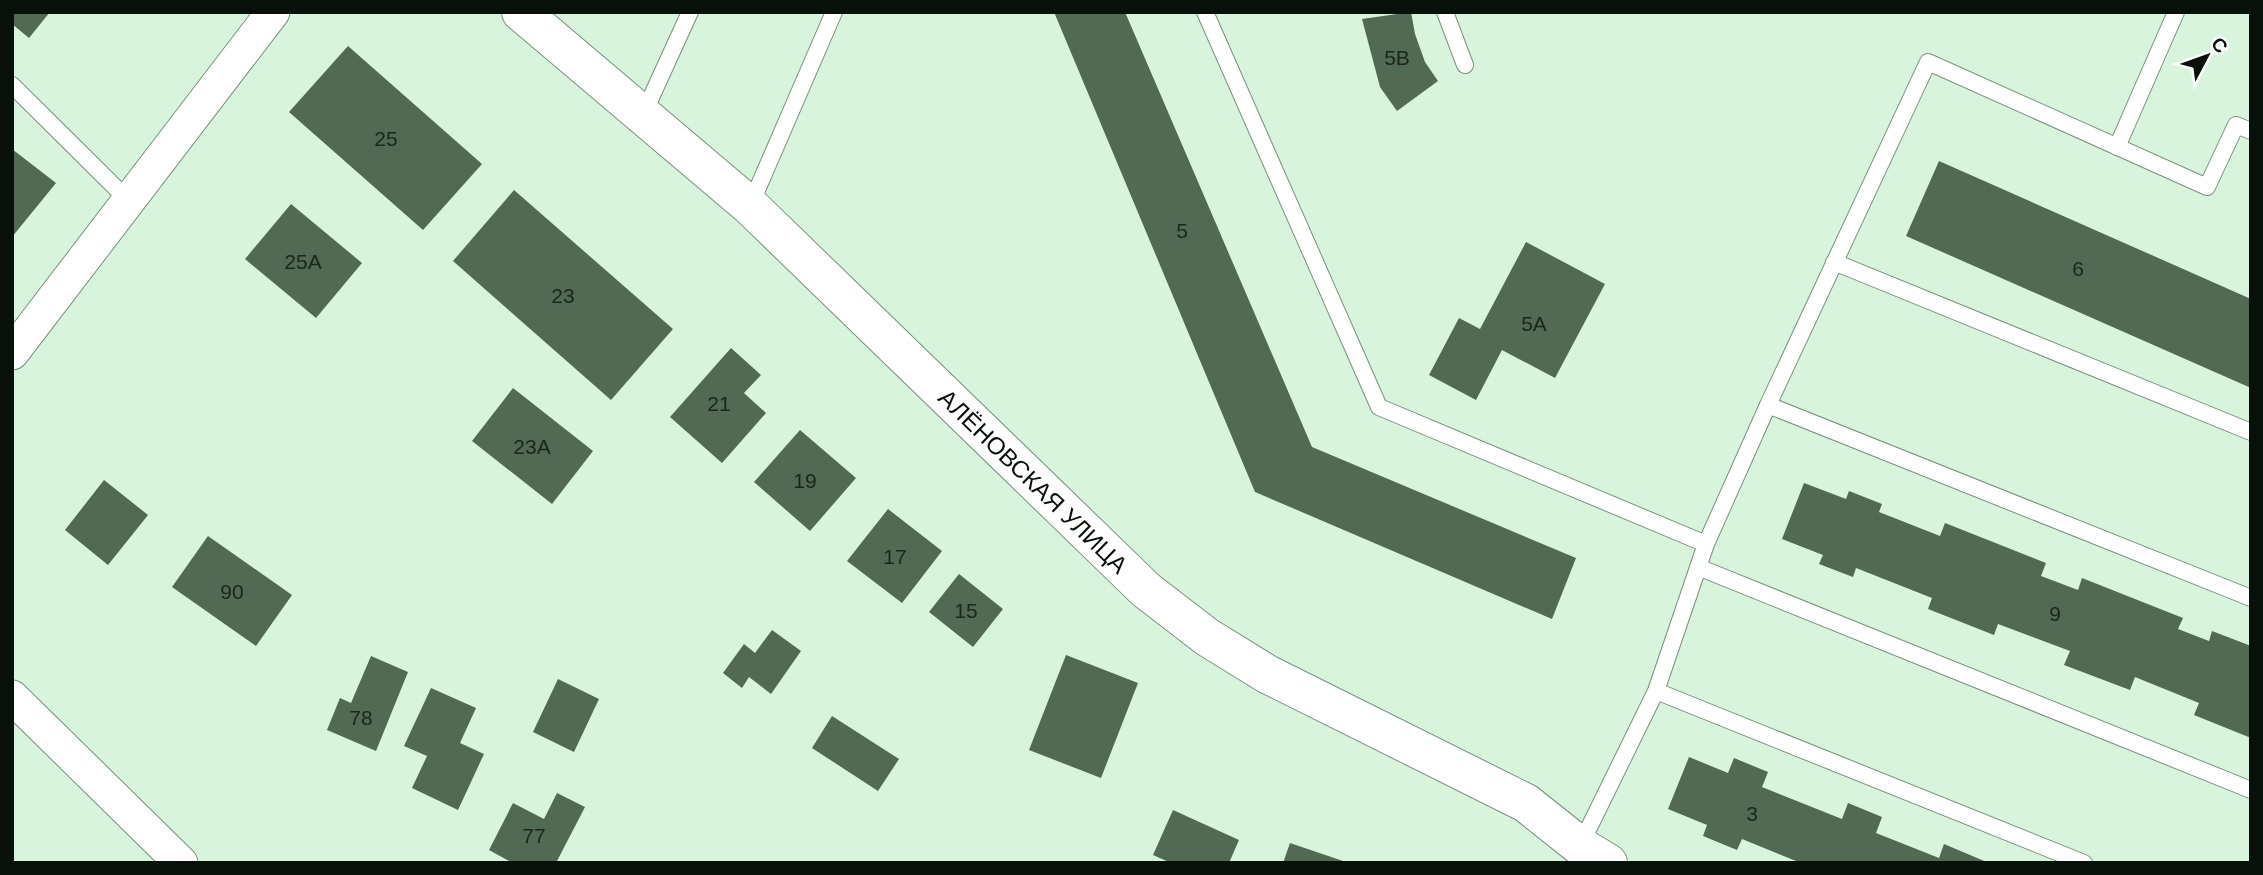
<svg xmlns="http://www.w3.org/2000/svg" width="2263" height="875" font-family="Helvetica,sans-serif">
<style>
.building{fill:#526954}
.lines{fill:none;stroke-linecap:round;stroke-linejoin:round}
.lane-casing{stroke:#78917b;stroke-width:18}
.street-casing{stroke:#78917b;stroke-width:35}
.secondary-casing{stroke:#78917b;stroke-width:40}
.lane{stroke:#fff;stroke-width:16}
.street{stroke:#fff;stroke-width:33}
.secondary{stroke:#fff;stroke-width:38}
.labels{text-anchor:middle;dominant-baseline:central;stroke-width:6;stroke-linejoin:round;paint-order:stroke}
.number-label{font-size:21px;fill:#1a271c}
.street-label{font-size:24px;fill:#081109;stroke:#fff}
</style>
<rect width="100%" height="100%" fill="#d9f4dc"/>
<path class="building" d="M12,12H50L29,38L12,24Z
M1054,12H1125L1312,447L1576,558L1552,619L1255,492Z
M1411,12L1415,34L1425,62L1438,81L1397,111L1380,87L1362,19Z
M348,46L482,164L423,230L289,112Z
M12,149L56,183L12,237Z
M1939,161L2251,299V388L1906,236Z
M514,190L673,329L611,400L453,261Z
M291,204L362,263L316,318L245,259Z
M1526,242L1605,284L1555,378L1502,350L1476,400L1429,375L1459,318L1480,329Z
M731,348L761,375L744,393L766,413L722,463L670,417Z
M513,388L593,451L552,504L472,441Z
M800,430L856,478L810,531L754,482Z
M104,480L148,515L108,565L65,530Z
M1804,483L1846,499L1849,491L1882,504L1879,512L1940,536L1945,523L2046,563L2041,576L2078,590L2082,578L2183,618L2178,629L2209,641L2212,631L2251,646V738L2194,715L2199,703L2135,677L2130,690L2064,665L2070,651L1998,624L1994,635L1928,609L1932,598L1856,568L1853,577L1819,564L1823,555L1782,539Z
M888,509L942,551L902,603L847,561Z
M208,536L292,595L256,646L172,587Z
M959,574L1003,609L973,647L929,612Z
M772,630L801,651L771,694L749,677L742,688L723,673L744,644L755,653Z
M1066,655L1138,683L1101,778L1029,750Z
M371,656L408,672L376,751L327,730L340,698L351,703Z
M558,679L599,699L574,752L533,732Z
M431,688L476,708L460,743L484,754L458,810L412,788L427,756L404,746Z
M832,716L899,759L878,791L812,748Z
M1689,757L1728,773L1734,758L1768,772L1762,787L1842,819L1848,803L1882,817L1876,833L1939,858L1944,844L1989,863H1801L1742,839L1737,850L1703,836L1707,825L1668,809Z
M557,793L585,807L556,863H513L489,850L513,803L544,819Z
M1173,810L1239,840L1229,863H1171L1153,855Z
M1290,843L1346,862V863H1283Z"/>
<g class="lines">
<defs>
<path id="lane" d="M1205,12L1379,407L1706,544
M1445,12L1465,65
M12,85L128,200
M643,115L690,12
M2117,147L2176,12
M750,206L834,12
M1834,262L2251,432
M1768,405L1928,62L2207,187L2236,125L2251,131
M1698,567L2251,790
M1656,691L2084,863
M1580,846L1656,691L1706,544L1768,405L2251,598"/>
<path id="street" d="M12,353L273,12
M12,697L181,863"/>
<g id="secondary">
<path id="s1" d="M521,12L750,206L1146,590L1207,637L1267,674L1526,803L1580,846L1608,863"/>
</g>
</defs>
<use href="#lane" class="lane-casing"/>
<use href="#street" class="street-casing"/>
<use href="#secondary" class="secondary-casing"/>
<use href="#lane" class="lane"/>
<use href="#street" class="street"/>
<use href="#secondary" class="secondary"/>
</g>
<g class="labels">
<g class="number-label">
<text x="1397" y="57">5В</text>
<text x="386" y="138">25</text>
<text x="1182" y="230">5</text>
<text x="303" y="261">25А</text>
<text x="2078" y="268">6</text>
<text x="563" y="295">23</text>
<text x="1534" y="323">5А</text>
<text x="719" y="403">21</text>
<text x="532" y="446">23А</text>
<text x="805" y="480">19</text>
<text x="895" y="556">17</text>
<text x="232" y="591">90</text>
<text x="966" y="610">15</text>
<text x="2055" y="613">9</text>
<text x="361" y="717">78</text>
<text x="1752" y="813">3</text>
<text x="534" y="835">77</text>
</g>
<g class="street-label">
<text stroke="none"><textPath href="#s1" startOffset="695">АЛЁНОВСКАЯ УЛИЦА</textPath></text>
</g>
</g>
<rect width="2263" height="875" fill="none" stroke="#081109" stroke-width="28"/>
<g transform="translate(2207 56) rotate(49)" stroke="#ffffff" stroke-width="5" paint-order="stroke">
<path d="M0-5L12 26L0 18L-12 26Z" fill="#081109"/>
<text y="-10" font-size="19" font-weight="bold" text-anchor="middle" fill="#081109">С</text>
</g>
</svg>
